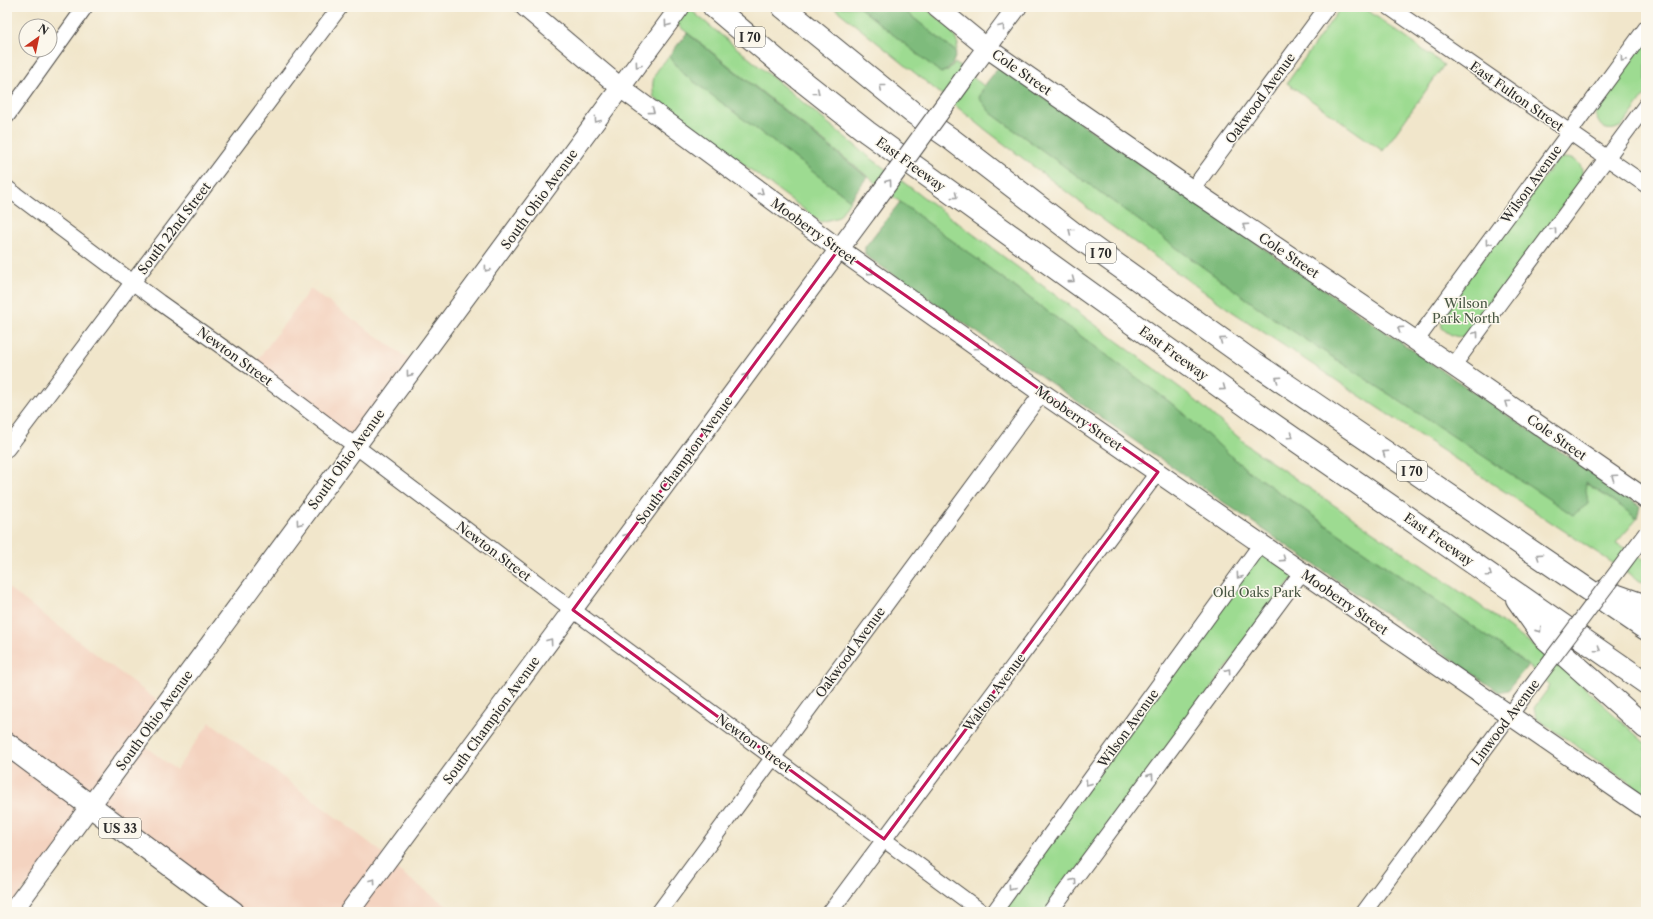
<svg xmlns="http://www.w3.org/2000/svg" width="1653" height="919" font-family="'Libre Caslon Text',serif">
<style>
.built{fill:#f4d3c0}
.green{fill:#9ddb91;stroke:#64835e}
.forest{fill:#7ebb7b;stroke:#547353}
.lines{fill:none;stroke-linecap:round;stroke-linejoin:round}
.minor-casing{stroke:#494743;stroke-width:17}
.tertiary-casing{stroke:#494743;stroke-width:21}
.primary-casing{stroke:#494743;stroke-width:24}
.motorway-casing{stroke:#494743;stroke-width:24}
.minor{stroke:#fff;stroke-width:15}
.tertiary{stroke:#fff;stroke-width:19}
.primary{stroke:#fff;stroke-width:22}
.motorway{stroke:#fff;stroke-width:22}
.minor-bridge-casing{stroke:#494743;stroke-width:17;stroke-linecap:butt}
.tertiary-bridge-casing{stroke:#494743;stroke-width:21;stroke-linecap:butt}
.minor-bridge{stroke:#fff;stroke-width:15}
.tertiary-bridge{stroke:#fff;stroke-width:19}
.oneway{stroke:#a0a0a0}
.marked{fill:none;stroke:#c2185b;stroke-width:3;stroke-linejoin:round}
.labels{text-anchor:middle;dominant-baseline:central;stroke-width:3;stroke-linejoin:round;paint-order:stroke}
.shield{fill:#fbf7ec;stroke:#696865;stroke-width:1}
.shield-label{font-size:12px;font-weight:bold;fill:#2b2b2b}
.street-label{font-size:13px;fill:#2b2b2b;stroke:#fbf7ec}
.park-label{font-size:13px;fill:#485744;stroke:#fbf7ec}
</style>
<rect width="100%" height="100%" fill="#fbf7ec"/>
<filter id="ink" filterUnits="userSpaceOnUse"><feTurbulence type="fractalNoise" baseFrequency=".025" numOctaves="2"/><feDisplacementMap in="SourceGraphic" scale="8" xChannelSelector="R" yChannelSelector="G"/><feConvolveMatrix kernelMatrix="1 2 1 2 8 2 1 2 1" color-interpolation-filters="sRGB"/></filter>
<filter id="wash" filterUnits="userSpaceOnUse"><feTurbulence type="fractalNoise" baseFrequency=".012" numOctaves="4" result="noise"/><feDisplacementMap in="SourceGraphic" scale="16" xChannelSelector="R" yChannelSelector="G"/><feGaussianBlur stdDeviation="0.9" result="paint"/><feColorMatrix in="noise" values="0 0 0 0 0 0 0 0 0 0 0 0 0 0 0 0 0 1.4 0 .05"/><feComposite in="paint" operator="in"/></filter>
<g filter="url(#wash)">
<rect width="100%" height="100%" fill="#f1e6cb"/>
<path class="built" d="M310,289L416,364L355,446L251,369Z
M7,587L163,705L138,741L176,770L210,722L379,850L399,871L455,912H233L91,806L7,910Z"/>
<path class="green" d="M655,7H687L868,156L1187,393L1251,448L1478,604L1571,675L1646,744V794L1536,718L1534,708L1550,686L1528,665L1247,470L1171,403L900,202Z
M833,7H859L941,73L948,70L955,63L984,86L979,98L991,113L1273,318L1572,514L1588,504L1584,482L1622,507L1637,519L1616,543L1645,560L1646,559V585L1230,310L1106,222L982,127Z
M900,7H924L951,29L958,44L956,52Z
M1341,7H1363L1444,65L1383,151L1287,83Z
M1646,38V94L1623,125C1605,137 1593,123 1597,105Z
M669,56L684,74L850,200L839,217L821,222L654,98C650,75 656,72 669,56Z
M1562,158C1579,158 1585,166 1581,182L1470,333C1459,340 1451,336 1442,328L1441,315L1556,161Z
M1262,550L1296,574L1046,912H996Z"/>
<path class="forest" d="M859,7H900L956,52C954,63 951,68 941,73Z
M687,33L867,177L850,200L684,74L669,56Z
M999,67L1640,506L1637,519L1622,507L1585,482L1588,504L1573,515L1273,318L991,113L979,98L984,86Z
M900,202L1171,403L1247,470L1528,665L1508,690L1499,692L865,255V247Z"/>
</g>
<g filter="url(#ink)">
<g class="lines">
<defs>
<path id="minor" d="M1389,7L1646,185
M7,116L85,7
M7,188L159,302L252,368L573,610L982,912
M1192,190L1327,7
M1416,341L1646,28
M1453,366L1646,105
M7,449L340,7
M659,912L1042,393
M830,912L1158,472
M994,912L1261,544
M1050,912L1302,572
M1364,912L1524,696"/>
<path id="tertiary" d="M525,7L621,88L839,249L1042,393L1646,809
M937,7L987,48L1192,190L1453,366L1646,499
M971,69L1017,7
M12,912L680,7
M349,912L866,213"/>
<path id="primary" d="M7,744L233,912"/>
<path id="motorway" d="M714,7L786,68L867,132L1258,414L1646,683
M783,7L912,112L951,139L1081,239L1253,362L1646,629
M1604,591L1646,606
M1517,599L1543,636L1646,728"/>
</defs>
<use href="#minor" class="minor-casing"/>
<use href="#tertiary" class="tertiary-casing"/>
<use href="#primary" class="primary-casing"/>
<use href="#motorway" class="motorway-casing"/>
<use href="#minor" class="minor"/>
<use href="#tertiary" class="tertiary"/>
<use href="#primary" class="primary"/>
<use href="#motorway" class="motorway"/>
<defs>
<path id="minor-bridge" d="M1524,696L1646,533"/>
<path id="tertiary-bridge" d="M866,213L971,69"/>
</defs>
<use href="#minor-bridge" class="minor-bridge-casing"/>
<use href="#tertiary-bridge" class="tertiary-bridge-casing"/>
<use href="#minor-bridge" class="minor-bridge"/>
<use href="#tertiary-bridge" class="tertiary-bridge"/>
</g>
<defs><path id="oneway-chevron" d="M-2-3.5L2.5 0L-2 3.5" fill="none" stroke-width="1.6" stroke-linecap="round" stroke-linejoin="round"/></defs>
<g class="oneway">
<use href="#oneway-chevron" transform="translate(667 24) rotate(126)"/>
<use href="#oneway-chevron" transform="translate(1002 27) rotate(-53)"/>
<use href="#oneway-chevron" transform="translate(1623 59) rotate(127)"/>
<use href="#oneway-chevron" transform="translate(638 65) rotate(126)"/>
<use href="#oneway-chevron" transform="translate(882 87) rotate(-141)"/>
<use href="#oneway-chevron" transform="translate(817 92) rotate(39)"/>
<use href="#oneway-chevron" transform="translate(652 111) rotate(36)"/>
<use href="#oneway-chevron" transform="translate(597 120) rotate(126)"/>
<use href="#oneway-chevron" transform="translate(889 182) rotate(-54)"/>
<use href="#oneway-chevron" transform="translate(761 192) rotate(36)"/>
<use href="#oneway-chevron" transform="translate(955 196) rotate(36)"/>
<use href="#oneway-chevron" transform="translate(1245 226) rotate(-146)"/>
<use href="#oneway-chevron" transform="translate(1554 230) rotate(-53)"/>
<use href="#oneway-chevron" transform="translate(1071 231) rotate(-142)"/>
<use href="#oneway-chevron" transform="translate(1488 243) rotate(126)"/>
<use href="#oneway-chevron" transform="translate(487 269) rotate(127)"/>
<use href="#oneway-chevron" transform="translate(871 272) rotate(35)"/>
<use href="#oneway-chevron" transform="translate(1072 280) rotate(36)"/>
<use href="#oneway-chevron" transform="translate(1400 329) rotate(-146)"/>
<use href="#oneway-chevron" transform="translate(1476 334) rotate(-53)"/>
<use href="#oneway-chevron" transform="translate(1222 340) rotate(-144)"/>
<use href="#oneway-chevron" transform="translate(977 347) rotate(35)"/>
<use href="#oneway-chevron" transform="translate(409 374) rotate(127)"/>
<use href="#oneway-chevron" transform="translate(746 376) rotate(-53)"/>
<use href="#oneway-chevron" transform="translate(1278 379) rotate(-146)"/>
<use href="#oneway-chevron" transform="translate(1223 388) rotate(36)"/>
<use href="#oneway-chevron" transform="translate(1507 403) rotate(-145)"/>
<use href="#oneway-chevron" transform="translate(1291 436) rotate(35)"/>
<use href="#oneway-chevron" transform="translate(1385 453) rotate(-146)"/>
<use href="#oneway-chevron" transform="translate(1142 461) rotate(35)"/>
<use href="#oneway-chevron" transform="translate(1614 477) rotate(-145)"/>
<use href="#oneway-chevron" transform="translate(299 523) rotate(126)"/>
<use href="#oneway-chevron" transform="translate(627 536) rotate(-53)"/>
<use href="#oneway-chevron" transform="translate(1539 556) rotate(-146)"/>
<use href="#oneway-chevron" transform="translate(1283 559) rotate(34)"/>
<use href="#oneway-chevron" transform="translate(1489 574) rotate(35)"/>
<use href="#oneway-chevron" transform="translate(1239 576) rotate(126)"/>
<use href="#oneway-chevron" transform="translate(1539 630) rotate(55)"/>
<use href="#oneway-chevron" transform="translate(550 641) rotate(-54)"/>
<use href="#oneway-chevron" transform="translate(1598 649) rotate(35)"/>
<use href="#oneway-chevron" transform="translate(1228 671) rotate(-54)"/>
<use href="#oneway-chevron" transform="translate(1151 776) rotate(-54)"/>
<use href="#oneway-chevron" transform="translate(1088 783) rotate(126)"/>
<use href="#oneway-chevron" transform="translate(373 881) rotate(-54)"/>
<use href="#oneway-chevron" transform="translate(1074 881) rotate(-54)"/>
<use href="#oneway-chevron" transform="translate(1011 888) rotate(126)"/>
</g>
</g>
<path class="marked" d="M839,249L1158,472L884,839L573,610Z"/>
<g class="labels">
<g class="shield">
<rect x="735" y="27" width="30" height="20" rx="3"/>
<rect x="1086" y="243" width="30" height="20" rx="3"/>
<rect x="1397" y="461" width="30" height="20" rx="3"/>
<rect x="99" y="818" width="42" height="20" rx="3"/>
</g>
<g class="shield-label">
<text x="750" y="37">I 70</text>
<text x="1101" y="253">I 70</text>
<text x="1412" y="471">I 70</text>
<text x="120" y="828">US 33</text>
</g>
<g class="street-label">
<text transform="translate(1022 72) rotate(35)">Cole Street</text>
<text transform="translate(1517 96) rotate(35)">East Fulton Street</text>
<text transform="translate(1260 98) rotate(-54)">Oakwood Avenue</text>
<text transform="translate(911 164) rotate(36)">East Freeway</text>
<text transform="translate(1531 184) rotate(-54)">Wilson Avenue</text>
<text transform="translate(539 199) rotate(-54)">South Ohio Avenue</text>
<text transform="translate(174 228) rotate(-53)">South 22nd Street</text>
<text transform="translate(814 231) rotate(36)">Mooberry Street</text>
<text transform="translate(1289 255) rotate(34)">Cole Street</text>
<text transform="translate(1174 353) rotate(36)">East Freeway</text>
<text transform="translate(235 356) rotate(36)">Newton Street</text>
<text transform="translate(1079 418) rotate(35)">Mooberry Street</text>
<text transform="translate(1557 437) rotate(35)">Cole Street</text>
<text transform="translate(346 459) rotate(-54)">South Ohio Avenue</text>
<text transform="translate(684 460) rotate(-54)">South Champion Avenue</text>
<text transform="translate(1439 539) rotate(35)">East Freeway</text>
<text transform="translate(494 551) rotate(37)">Newton Street</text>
<text transform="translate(1345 602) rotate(35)">Mooberry Street</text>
<text transform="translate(850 652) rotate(-54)">Oakwood Avenue</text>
<text transform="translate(994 692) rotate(-53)">Walton Avenue</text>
<text transform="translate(154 720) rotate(-54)">South Ohio Avenue</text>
<text transform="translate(491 720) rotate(-54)">South Champion Avenue</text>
<text transform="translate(1505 722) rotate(-53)">Linwood Avenue</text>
<text transform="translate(1128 728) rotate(-54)">Wilson Avenue</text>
<text transform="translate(754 743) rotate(36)">Newton Street</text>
</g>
<g class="park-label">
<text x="1466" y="303">Wilson<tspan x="1466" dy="15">Park North</tspan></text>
<text x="1257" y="592">Old Oaks Park</text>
</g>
</g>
<rect width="1653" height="919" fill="none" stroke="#fbf7ec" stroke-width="24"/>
<g transform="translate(38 38) rotate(33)"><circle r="19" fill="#fbf7ec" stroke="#a8a59f"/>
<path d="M0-3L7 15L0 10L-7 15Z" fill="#c8321e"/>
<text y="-6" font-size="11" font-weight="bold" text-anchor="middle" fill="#2b2b2b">N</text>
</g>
</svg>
